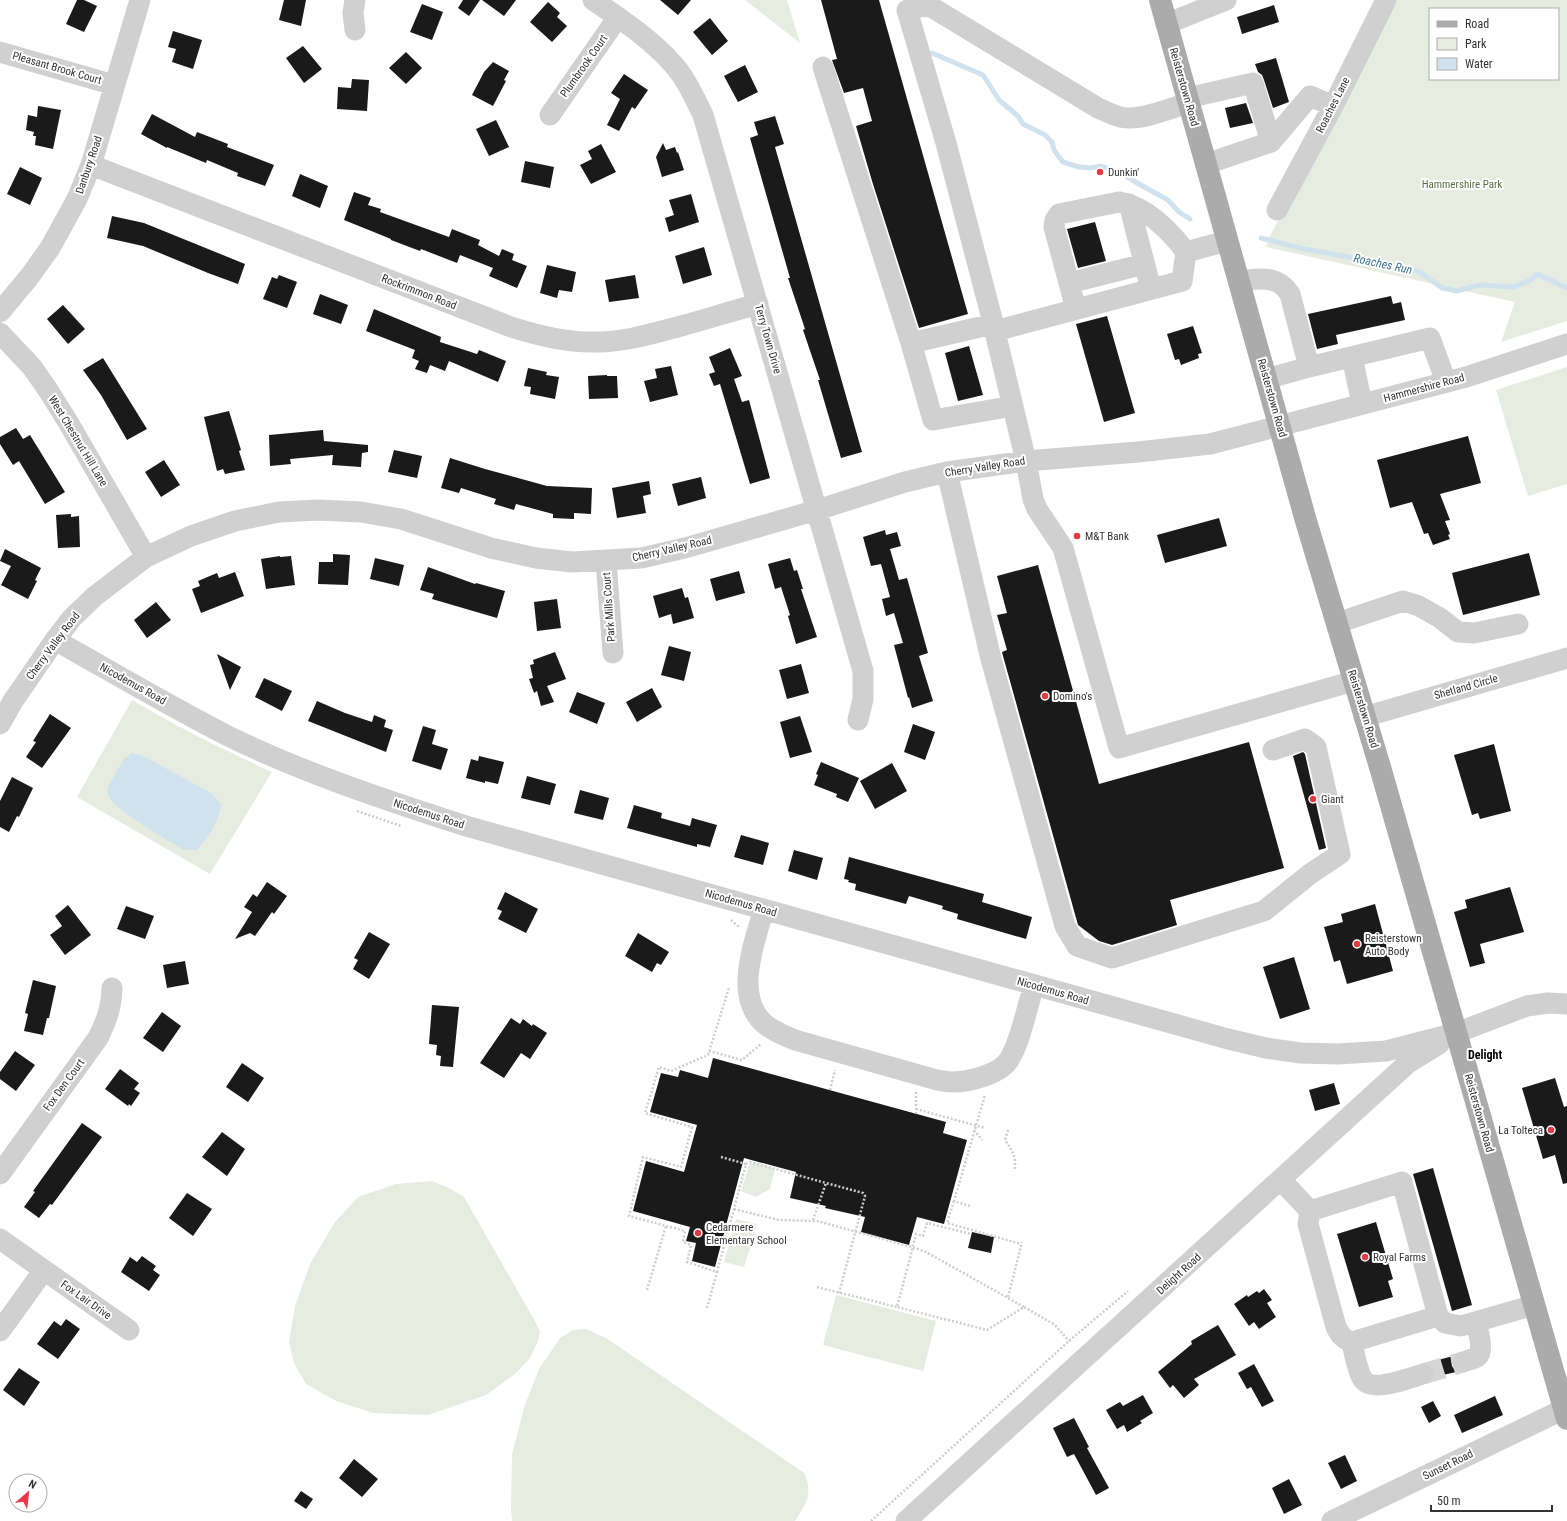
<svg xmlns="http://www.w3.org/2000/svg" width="1567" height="1521" font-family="'Roboto Condensed',sans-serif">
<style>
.green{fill:#e6ecdf;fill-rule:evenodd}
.water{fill:#cfe2ee}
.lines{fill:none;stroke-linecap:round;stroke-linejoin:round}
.stream{stroke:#cfe2ee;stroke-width:5}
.building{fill:#1a1a1a}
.minor-tunnel{stroke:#d6d6d6;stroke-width:21;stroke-dasharray:21 10;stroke-linecap:butt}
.path{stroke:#cdcdcd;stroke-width:2.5;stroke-dasharray:2 2;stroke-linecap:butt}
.minor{stroke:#d0d0d0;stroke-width:21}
.major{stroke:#ababab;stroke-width:22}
.poi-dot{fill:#e63946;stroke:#fff;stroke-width:1.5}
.labels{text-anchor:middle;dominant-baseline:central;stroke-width:4;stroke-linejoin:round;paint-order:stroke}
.street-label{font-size:11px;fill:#333;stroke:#fff}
.poi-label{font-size:11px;fill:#333;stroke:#fff;text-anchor:start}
.park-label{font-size:11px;fill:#56703f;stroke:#fff}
.water-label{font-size:12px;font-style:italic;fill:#3f7597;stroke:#fff}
.neighbourhood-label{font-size:12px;font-weight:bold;fill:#000;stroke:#fff}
</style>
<rect width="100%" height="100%" fill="#fff"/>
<path class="green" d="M745,0H787L800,43Z
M1393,0H1567V321L1501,342L1515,302L1266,247L1270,236ZM1430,9H1558V79H1430Z
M1567,367V484L1528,496L1496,390Z
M132,700C177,727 224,750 272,772L210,874L77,797Z
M750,1162L775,1169L770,1189L756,1197L741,1191Z
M432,1181L449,1188L464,1197L536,1323L540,1332L538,1341L530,1358L515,1374L486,1395L428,1415L373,1413L336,1401L306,1384L294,1363L289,1342L295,1306L310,1264L335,1222L358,1197L396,1184Z
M736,1219L757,1224L744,1267L724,1262Z
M836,1295L936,1321L923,1371L823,1345Z
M586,1329L606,1338L804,1473C814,1494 806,1503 795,1521H512L511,1508L512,1454L525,1405L539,1369L560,1338L573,1330Z"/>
<path class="water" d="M132,753L143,756L211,793L221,804C219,823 209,835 197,850H184L147,828L115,805L109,797L107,788L124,759Z"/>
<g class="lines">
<path class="stream" d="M932,53L983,75L999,100L1017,115L1023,124L1045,135L1052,142L1054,150L1063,162L1079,167L1091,168L1101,166L1121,173L1139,184L1168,200L1179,212L1190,219
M1261,238L1304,249L1405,267L1421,273L1442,288L1457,291L1479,285L1513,287L1531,280L1537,274L1567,288"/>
</g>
<path class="building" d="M77,0H84L97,6L84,32L66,24Z
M284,0H306L301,26L279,20Z
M463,0H480L469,16L458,8Z
M482,0H516L504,16Z
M660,0H691L678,15Z
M821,0H879L968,314L919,328L872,181L856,126L872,121L863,88L844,93L832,60L837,59Z
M548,2L560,13L557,17L567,26L552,42L530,22Z
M422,4L443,12L432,40L410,32Z
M1274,5L1279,22L1242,34L1237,17Z
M710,18L728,41L712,55L693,32Z
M173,31L202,40L193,69L172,62L176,49L168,47Z
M303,46L322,69L304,83L286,58Z
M406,52L422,68L406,84L389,68Z
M1276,58L1289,102L1273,108L1264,80L1262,75L1258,72L1255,64Z
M493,62L509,71L504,80L506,81L493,106L472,95L484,72Z
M745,65L758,92L738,102L724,76Z
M624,74L648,90L635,109L632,107L619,131L607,125L620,99L611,93Z
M352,79L369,80L367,111L337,109L338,87L351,88Z
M1246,103L1253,123L1230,128L1225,108Z
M38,106L61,110L53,149L35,145L36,136H33L34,132L26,130L28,115L37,117Z
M152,114L195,137L197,132L228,144L227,147L274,165L265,186L237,176L238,173L207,160L206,163L167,147V148L141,134Z
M775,116L784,144L775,147L862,452L841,458L818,380H820L803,330L805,329L788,278H790L750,138L758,135L754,122Z
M496,120L509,147L489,156L476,129Z
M663,143L666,150L675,147L677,153L678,152L684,170L662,177L656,157Z
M601,144L616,172L591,184L580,165L592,159L588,151Z
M525,161L554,167L550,188L521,182Z
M20,167L42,178L30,205L7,194Z
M300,174L328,186L320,208L292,196Z
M354,192L371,198L368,205L381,209L380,212L449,237L452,229L480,240L478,245L499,256L502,249L514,254L512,260L527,266L517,288L489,276L493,268L460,255L457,263L421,249L420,251L391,240V239L344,220Z
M691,194L699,222L669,232L665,218L674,215L669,200Z
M112,216L144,223L245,264L238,284L208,273L143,246L107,238Z
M1095,222L1106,261L1078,268L1067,229Z
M704,247L712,275L683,284L675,256Z
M547,265L576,272L572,292L559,290L557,298L540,293Z
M279,275L297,282L287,308L263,299L272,277L277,279Z
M635,275L639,298L609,302L605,280Z
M320,294L348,305L341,324L313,314Z
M1391,296L1393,304L1401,302L1405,320L1336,335L1338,344L1317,349L1308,314Z
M63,305L85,329L68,344L47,319Z
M374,309L441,337L440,342L477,354L479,350L506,361L498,382L449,361L445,371L430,365L427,373L415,369L419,361L412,358L415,350L366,331Z
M1107,316L1135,413L1104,422L1076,324Z
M1193,326L1202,353L1198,354L1199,358L1181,365L1179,359L1175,360L1167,334Z
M969,346L983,395L958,401L945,353Z
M730,348L742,376L734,379L742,402L749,400L770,478L750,484L720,384L714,386L709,374L715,372L709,357Z
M103,358L147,429L127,440L101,395L83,370Z
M671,366L678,395L650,402L644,381L657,378L655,369Z
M528,368L547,372L546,375L559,377L555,399L530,394L531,387L524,386Z
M607,375V376H617L618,398L589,399L588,376Z
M229,411L241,450L239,451L245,470L225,474L223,469L217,471L204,417Z
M16,428L23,439L30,435L65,492L45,504L19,461L13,465L0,444V437Z
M323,430L324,441L368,445V452L362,453L361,467L332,465L333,455L290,459L291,464L270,466L269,435Z
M1468,436L1481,483L1440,494L1450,520L1445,521L1450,534L1448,535L1450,539L1433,545L1428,533L1424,534L1412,502L1390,508L1377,460Z
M394,450L422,456L417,478L388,472Z
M450,458L485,469L547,486L592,488L591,514L574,513V519L553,518V514L516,504L514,510L494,504L496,499L461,488L459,493L441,488Z
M164,460L180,485L161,497L145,472Z
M701,477L706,498L678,506L672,484Z
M649,481L651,494L643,496L646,513L617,518L612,488Z
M71,514V517L79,516L80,547L58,548L56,515Z
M1219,518L1227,546L1165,563L1157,535Z
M885,530L886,535L897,532L901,546L890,549L899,580L907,578L928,653L919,656L933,701L912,708L909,697L908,698L894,645L903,643L894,613L886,616L882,599L890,597L881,564L871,566L863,537Z
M5,549L41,568L35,580L37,581L28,599L1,585L11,566L0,561Z
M1529,553L1540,595L1463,615L1452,573Z
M333,554L350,555L348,585L318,584L319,562H333Z
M280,556V557L291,556L295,585L266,589L261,559Z
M375,558L404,565L399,586L370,579Z
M790,558L794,571L797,570L803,589H801L817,637L796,644L788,616L790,615L781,587L775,589L768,564Z
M1038,565L1099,784L1249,742L1284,868L1170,900L1177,925L1112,945L1099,941L1078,925L1003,656L1002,652L1007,650L997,615L1007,613L997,576Z
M428,567L475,584L476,583L505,591L497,618L432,599L434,594L420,590Z
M739,571L745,593L716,601L710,579Z
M235,572L244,596L201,613L192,589L200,586L198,581L217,573L219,578Z
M682,588L685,598L688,597L694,618L673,624L671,614L659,618L653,596Z
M557,599L561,628L537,631L534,602Z
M156,602L171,620L147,638L134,620Z
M669,646L691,652L684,681L661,675Z
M555,652L566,679L547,686L554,702L541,706L537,691L534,693L529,679L533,678L530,665L534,664L533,660Z
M217,654L241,667L230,690Z
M801,664L809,693L787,699L779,670Z
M264,678L292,691L282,711L255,697Z
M652,688L662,707L637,722L626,702Z
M577,692L605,703L597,724L569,712Z
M317,701L345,713L372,722L374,715L386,720L384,727L393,730L386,752L308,721Z
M50,714L71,728L42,768L26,757L36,742L33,741Z
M800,716L812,752L790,758L780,722Z
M913,724L935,732L925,760L904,752Z
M423,726L436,730L432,744L448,749L441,770L412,761Z
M1494,744L1511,811L1480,819L1478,813L1472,815L1454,755Z
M1303,752L1305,754L1326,848L1319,850L1293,756Z
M479,756L504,762L498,784L485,781V783L466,778L471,759L478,761Z
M821,762L859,778L848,802L836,797L837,794L814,785L818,775L816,774Z
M892,763L907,791L875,809L860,781Z
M527,776L556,784L550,805L521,798Z
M12,777L33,788L19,817L17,816L9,832L0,827V801Z
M580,790L609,798L603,820L574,813Z
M634,805L662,813L661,818L690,826L692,818L717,825L710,847L697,844V847L627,828Z
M741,835L769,843L763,865L734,857Z
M794,850L823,858L817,880L788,871Z
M849,857L984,894L982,902L1032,917L1026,939L957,919L958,914L942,909L943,906L909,896L906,904L855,890L856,884L848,882L849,880L844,879Z
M267,882L287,896L274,914L272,912L255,936L250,933L235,939L252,912L244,907L253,894L257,897Z
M1510,887L1524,932L1480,944L1485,963L1470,967L1454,912L1467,908L1465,900Z
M505,892L538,909L526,933L498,919L502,911L497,909Z
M1375,904L1393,971L1347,984L1340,960L1334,962L1324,927L1343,922L1341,914Z
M68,905L91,935L65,955L50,935L62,926L55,916Z
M126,906L154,916L145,939L117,929Z
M369,932L390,944L369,979L353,969L358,960L354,958Z
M638,933L669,952L661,965L657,963L652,972L625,956Z
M1294,957L1310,1009L1280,1019L1263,967Z
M185,961L189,984L167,988L163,965Z
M33,980L56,986L49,1018H47L43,1035L24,1031L28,1014L25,1013Z
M432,1005L459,1007L453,1067L440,1066L441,1056L436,1055L437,1045L429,1044Z
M162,1012L181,1026L163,1052L143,1038Z
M511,1018L520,1024L523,1019L532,1026L533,1024L547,1033L530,1059L521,1053L504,1078L480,1063Z
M15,1051L35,1065L16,1091L0,1079V1072Z
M713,1058L946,1122L943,1133L967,1140L944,1224L917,1217L909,1245L861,1232L865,1217L825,1208L826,1206L790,1198L796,1172L744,1158L715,1267L692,1261L696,1243L686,1241L690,1227L633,1211L646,1161L684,1172L697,1125L650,1112L661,1073L678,1077L680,1070L708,1078Z
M242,1063L264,1078L248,1102L226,1087Z
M120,1069L139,1083L134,1089L140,1093L131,1106L129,1104L128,1106L105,1089Z
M1555,1078L1564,1107L1567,1106V1183L1563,1184L1555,1155L1543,1159L1522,1088Z
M1334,1083L1340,1104L1315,1111L1309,1090Z
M82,1123L102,1137L52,1205L50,1204L39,1218L24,1207L35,1192L33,1191Z
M222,1132L245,1149L227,1176L202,1157Z
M1433,1168L1472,1305L1452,1311L1413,1174Z
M187,1193L212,1209L193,1236L169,1218Z
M1376,1222L1393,1279L1388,1281L1393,1297L1359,1307L1337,1234Z
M972,1232L994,1237L991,1253L968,1248Z
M142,1256L156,1266L153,1270L160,1275L149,1291L121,1272L130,1257L137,1262Z
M1264,1289L1272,1300L1267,1303L1276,1317L1259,1329L1254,1322L1249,1326L1234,1304L1247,1295L1248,1297L1257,1291L1259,1293Z
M66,1319L80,1329L58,1359L37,1344L54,1321L61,1326Z
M1218,1325L1236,1355L1194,1379L1199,1385L1184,1398L1173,1385L1170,1388L1158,1372L1192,1344L1191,1341Z
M1453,1356L1451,1360L1452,1366L1456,1372L1434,1377V1370L1431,1365L1427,1363Z
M1254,1364L1274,1401L1262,1407L1251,1387L1247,1389L1238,1373Z
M19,1368L40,1382L24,1406L3,1390Z
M1143,1395L1153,1413L1140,1421L1142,1423L1127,1432L1124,1425L1117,1429L1106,1410L1120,1402L1123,1406Z
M1495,1396L1503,1415L1462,1433L1454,1415Z
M1433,1401L1441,1416L1429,1423L1421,1407Z
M1074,1418L1089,1447L1087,1448L1109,1488L1096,1495L1074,1454L1067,1457L1053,1428Z
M1345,1455L1357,1481L1341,1489L1328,1463Z
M354,1459L378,1479L362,1497L339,1478Z
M1289,1479L1302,1505L1284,1514L1272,1488Z
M301,1491L313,1499L306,1509L294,1501Z"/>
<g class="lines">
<path class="minor-tunnel" d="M1423,1374L1463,1362"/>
<path class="path" d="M357,811L401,826
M731,920L739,927
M709,1051L742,1060L761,1044
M830,1090L835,1070
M916,1092V1114
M916,1109L985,1128
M974,1130L982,1140
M1008,1130L1005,1140C1013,1152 1016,1156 1015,1171
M721,1157L746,1164L717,1272L687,1262L691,1245L683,1242L685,1231L629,1216L643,1157L681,1167L692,1127L645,1113L659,1067L671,1071L708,1055L729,988
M746,1164L750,1162L826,1183
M954,1201L947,1223L1021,1244
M970,1206L954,1201L985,1095
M734,1209L779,1220L817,1221L912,1247L926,1252L1024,1307
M813,1220L826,1183L863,1193L865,1196L839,1293
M908,1266L916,1234L923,1236L927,1223L971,1234
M907,1269L897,1307L987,1330L1024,1307L1055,1325L1069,1341
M817,1287L897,1307
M647,1290L666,1226
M1008,1297L1022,1242
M707,1308L717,1272
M871,1521L1069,1341L1128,1291"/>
<path class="minor" d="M593,0C620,19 650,38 672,63C686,78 694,97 703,115L863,671V699L858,720
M1166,24L1226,0
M355,30L353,13L355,0
M0,52L114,85
M823,67L911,343
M1187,98L1253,83L1271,142
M1188,103C1172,108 1144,119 1128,118C1117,118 1108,112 1098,108L928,5L907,10L946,143L990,311L1026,461L1033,499L1037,509L1063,548L1119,748L1354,681
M550,115L618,17
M1206,164L1271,142L1310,96L1333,106
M91,165L511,327C540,336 568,343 598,342C626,342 654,333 681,326C707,319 732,311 758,304
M1129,204L1151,289
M1277,210L1333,106L1386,0
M1239,281C1259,279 1277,274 1290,294L1309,367L1430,338L1446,382
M1069,283L1144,264
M1076,309L1054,227L1055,220L1059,214L1119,202C1146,206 1171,232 1186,252
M0,312L30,276L50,248L77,199L91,165L140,0
M993,324L911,343L933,420L1013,406
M995,331L1182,281L1186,252L1227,241
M0,333L32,367L48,390L68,422L146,557
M1352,357L1362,404
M1266,379L1309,367
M947,472L991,659L1065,926L1077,946L1112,958L1264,911L1310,874L1340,854L1316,747L1305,739L1273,750
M606,561L613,653
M1337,623L1403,601L1419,606L1440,618L1458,632L1474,633L1518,624
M55,640C112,672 169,706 228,736C304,773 385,800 466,826L1228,1039L1266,1048L1301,1053L1338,1054L1386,1051L1456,1033L1527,1006L1548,1003L1567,1004
M1364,717L1567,658
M0,724L13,701L55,640L72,618L95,596L146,557L191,536L235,521L279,512L318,510L361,512L401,519L491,548L536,558L572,562L641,558L685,548L817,510L905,482L947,472L1026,461L1138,452L1210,444L1466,377L1567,344
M764,909C754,944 732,999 767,1026C776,1032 785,1036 795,1040L937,1080C942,1081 948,1082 953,1082C969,1082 1002,1074 1010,1058C1021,1040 1027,1006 1034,986
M0,1174L98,1038C107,1019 111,1010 112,988
M1281,1180L1310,1211L1402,1182L1438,1316L1445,1323L1461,1326L1534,1305
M1310,1211L1308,1224L1336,1327C1340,1335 1343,1339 1352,1342L1438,1316
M0,1239L129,1330
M0,1331L44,1270
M1352,1342C1354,1352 1357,1369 1362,1378C1371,1394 1409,1378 1423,1374
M1463,1362C1468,1360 1475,1359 1478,1356C1484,1351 1478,1330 1476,1322
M906,1521L1408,1063L1439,1044
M1332,1521L1564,1409"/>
<path class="major" d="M1160,0L1306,521L1380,767L1567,1419"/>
</g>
<g class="poi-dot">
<circle cx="1100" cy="172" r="4"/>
<circle cx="1077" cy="536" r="4"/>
<circle cx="1045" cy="696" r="4"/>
<circle cx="1313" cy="799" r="4"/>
<circle cx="1357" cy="944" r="4"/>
<circle cx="1551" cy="1130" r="4"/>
<circle cx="698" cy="1233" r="4"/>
<circle cx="1365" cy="1257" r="4"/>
</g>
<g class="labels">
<g class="street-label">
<text transform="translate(584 66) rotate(-55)">Plumbrook Court</text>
<text transform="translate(57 68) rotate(16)">Pleasant Brook Court</text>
<text transform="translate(1184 87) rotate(74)">Reisterstown Road</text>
<text transform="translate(1333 105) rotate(-63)">Roaches Lane</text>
<text transform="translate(89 165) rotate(-71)">Danbury Road</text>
<text transform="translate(419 292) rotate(21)">Rockrimmon Road</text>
<text transform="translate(768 339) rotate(74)">Terry Town Drive</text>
<text transform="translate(1424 388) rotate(-15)">Hammershire Road</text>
<text transform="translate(1272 398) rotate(74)">Reisterstown Road</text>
<text transform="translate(78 441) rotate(59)">West Chestnut Hill Lane</text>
<text transform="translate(985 467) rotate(-9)">Cherry Valley Road</text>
<text transform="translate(672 549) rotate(-13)">Cherry Valley Road</text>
<text transform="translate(609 607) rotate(-94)">Park Mills Court</text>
<text transform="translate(53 646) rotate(-53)">Cherry Valley Road</text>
<text transform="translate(133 684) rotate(29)">Nicodemus Road</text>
<text transform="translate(1466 687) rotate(-16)">Shetland Circle</text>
<text transform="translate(1363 709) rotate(73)">Reisterstown Road</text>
<text transform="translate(429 814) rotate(18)">Nicodemus Road</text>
<text transform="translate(741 903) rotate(16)">Nicodemus Road</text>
<text transform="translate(1053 991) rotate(16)">Nicodemus Road</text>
<text transform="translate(64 1085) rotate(-54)">Fox Den Court</text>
<text transform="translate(1479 1113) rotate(74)">Reisterstown Road</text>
<text transform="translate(1179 1274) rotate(-42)">Delight Road</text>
<text transform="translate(86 1300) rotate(35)">Fox Lair Drive</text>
<text transform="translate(1448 1465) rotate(-26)">Sunset Road</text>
</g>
<g class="poi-label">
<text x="1108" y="172">Dunkin'</text>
<text x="1085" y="536">M&amp;T Bank</text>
<text x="1053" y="696">Domino's</text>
<text x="1321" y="799">Giant</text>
<text x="1365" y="938">Reisterstown<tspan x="1365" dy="13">Auto Body</tspan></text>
<text x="1543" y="1130" text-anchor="end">La Tolteca</text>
<text x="706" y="1227">Cedarmere<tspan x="706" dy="13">Elementary School</tspan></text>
<text x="1373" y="1257">Royal Farms</text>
</g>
<g class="park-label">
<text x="1462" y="184">Hammershire Park</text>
</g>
<g class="water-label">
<text transform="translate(1383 264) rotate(12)">Roaches Run</text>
</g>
<g class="neighbourhood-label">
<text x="1485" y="1055">Delight</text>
</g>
</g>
<rect x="1429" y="8" width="130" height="72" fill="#ffffff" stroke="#adadad"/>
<rect x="1437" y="21" width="20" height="6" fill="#ababab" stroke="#adadad"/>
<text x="1465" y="28" font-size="12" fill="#333333">Road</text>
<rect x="1437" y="38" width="20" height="12" fill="#e6ecdf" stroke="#adadad"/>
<text x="1465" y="48" font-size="12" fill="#333333">Park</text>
<rect x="1437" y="58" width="20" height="12" fill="#cfe2ee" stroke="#adadad"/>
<text x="1465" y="68" font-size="12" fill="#333333">Water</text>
<g transform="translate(28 1493) rotate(28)"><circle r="19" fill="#ffffff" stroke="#adadad"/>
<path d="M0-3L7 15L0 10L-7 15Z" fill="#e63946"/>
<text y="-6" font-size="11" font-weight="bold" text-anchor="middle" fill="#333333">N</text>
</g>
<path d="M1431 1505v6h121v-6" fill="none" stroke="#333333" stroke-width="2"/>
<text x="1437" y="1505" font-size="12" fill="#333333" stroke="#ffffff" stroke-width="3" paint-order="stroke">50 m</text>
</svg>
